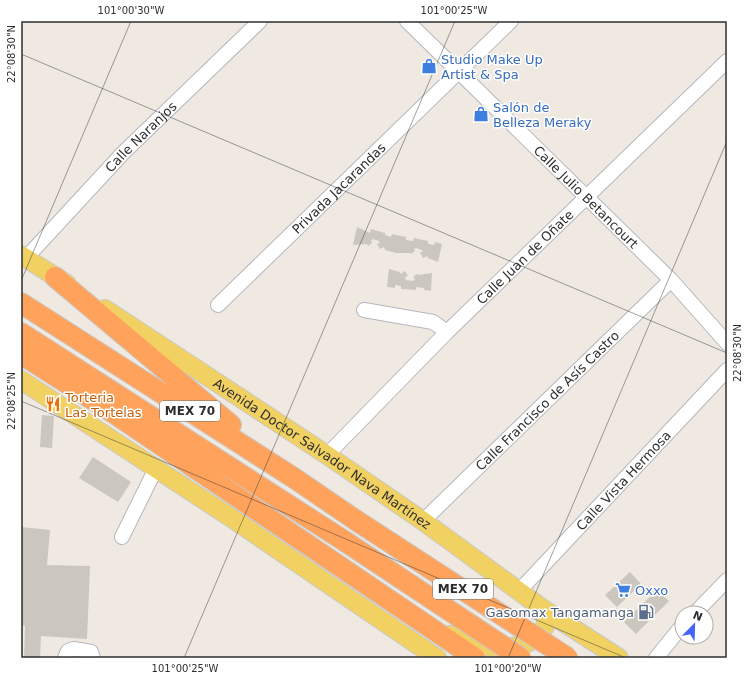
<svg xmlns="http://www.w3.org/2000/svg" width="748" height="679" font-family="'DejaVu Sans',sans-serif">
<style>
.building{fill:#cbc7bf}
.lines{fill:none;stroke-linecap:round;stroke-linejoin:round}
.minor-casing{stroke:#b4b7c1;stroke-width:16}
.major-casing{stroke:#c9c9c9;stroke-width:20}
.highway-casing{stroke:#c9c9c9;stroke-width:22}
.minor{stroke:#fff;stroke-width:14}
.major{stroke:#f2d163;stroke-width:18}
.highway{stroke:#ffa35c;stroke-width:20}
.highway-bridge-casing{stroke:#c9c9c9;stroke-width:22;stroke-linecap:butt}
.highway-bridge{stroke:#ffa35c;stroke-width:20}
.ticks{fill:none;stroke:#2e2e2e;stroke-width:1;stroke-opacity:0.45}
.labels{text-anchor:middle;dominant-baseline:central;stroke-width:3;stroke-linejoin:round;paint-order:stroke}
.shield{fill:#fff;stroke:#6d6d6d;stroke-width:1}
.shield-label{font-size:12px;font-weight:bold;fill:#2e2e2e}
.shop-label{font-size:13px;fill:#366cbe;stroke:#fff;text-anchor:start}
.street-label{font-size:13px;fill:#2e2e2e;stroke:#fff}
.food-label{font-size:13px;fill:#c56008;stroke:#fff;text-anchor:start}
.service-label{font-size:13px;fill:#4e5e75;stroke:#fff;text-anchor:end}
.neatline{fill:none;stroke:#2e2e2e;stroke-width:1.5}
.ticks-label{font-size:10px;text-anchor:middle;fill:#2e2e2e}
</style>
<rect width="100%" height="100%" fill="#efe9e1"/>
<path class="building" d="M357,227L370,233L371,229L385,233V235L391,237L392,234L406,237V240L413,241L414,238L428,241V244L434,245L435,242L442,244L438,262L428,258L427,256L423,258L420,252H423L422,250L416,248L414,249L415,251L411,254L410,253H396L385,250L384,247L380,249L377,244L380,243L379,241L373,239L371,241L372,243L368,246L367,244L353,245Z
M389,269L400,272L401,274L405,271L408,276L405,277L406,280L413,281L415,279L413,277L417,274L418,275L432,273L431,291L424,290V288L416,287V290L401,289V286L395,285V288L387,287Z
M42,415L54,416L52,448L40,447Z
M93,457L131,482L118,502L79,478Z
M21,527L50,530L47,565L90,566L87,639L41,636L40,658H24L25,626L21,625Z
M630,572L641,584L617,607L605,595Z
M657,590L669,601L636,634L624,622Z"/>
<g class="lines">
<defs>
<g id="minor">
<path id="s1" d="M407,21L671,280L727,343"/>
<path id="s2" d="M26,258L123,153L260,21"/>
<path id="s3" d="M218,305L511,21"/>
<path d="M364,310L433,322L447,332"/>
<path id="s4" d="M327,455L447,332L727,61"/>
<path id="s5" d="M423,521L671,280"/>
<path d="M122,537L156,468"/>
<path id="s6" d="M519,591L727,370"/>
<path d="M695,613L727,580"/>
<path d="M65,658L68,651L74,649L91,652L93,658"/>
<path d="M656,658L682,626"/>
</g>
<g id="major">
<path d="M21,255L67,284"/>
<path id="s7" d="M105,309L327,455L423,521L546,611L619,658"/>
<path d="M21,380L230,517L437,658"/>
<path d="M450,635C475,648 530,658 545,626C547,622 546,615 546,611"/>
</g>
<path id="highway" d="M55,277L231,425
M21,303L294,478L357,521
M21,333L346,542
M21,354L112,412L475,658"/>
</defs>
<use href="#minor" class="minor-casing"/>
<use href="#major" class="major-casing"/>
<use href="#highway" class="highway-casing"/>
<use href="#minor" class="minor"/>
<use href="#major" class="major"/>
<use href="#highway" class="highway"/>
<defs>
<path id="highway-bridge" d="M357,521L568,658
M346,542L521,658"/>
</defs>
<use href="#highway-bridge" class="highway-bridge-casing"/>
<use href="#highway-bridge" class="highway-bridge"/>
</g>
<path class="ticks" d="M21,54L727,353M21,281L131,21M21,401L626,658M184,658L455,21M508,658L727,141"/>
<defs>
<symbol id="shop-bare" viewBox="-9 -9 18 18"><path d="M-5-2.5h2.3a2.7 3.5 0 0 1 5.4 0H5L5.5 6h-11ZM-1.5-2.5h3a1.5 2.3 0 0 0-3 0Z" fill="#3f7fe0" stroke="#fff" stroke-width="2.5" paint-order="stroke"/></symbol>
<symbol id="restaurant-bare" viewBox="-9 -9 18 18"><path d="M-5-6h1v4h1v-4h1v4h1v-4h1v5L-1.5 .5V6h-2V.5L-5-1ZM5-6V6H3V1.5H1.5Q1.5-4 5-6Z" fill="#e8710a" stroke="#fff" stroke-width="2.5" paint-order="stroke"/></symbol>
<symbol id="supermarket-bare" viewBox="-9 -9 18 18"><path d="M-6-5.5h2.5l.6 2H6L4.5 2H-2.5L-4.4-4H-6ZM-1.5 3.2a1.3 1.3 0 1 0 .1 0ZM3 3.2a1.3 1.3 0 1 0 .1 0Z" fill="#3f7fe0" stroke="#fff" stroke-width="2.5" paint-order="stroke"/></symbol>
<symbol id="fuel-bare" viewBox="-9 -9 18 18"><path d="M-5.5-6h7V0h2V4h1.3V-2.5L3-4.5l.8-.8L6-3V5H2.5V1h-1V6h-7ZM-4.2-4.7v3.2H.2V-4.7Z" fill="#5c6f8a" stroke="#fff" stroke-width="2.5" paint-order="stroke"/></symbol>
</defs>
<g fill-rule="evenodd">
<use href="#shop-bare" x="418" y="55" width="22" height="22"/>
<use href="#shop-bare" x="470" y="103" width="22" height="22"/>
<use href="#restaurant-bare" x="42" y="393" width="22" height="22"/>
<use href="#supermarket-bare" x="612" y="579" width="22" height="22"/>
<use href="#fuel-bare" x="635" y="601" width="22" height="22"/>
</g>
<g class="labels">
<g class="shield">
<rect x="160" y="401" width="60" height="20" rx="3"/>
<rect x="433" y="579" width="60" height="20" rx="3"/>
</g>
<g class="shield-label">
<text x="190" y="411">MEX 70</text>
<text x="463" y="589">MEX 70</text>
</g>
<g class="shop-label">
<text x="441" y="59">Studio Make Up<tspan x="441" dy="15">Artist &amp; Spa</tspan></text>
<text x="493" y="107">Salón de<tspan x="493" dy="15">Belleza Meraky</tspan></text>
<text x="635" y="590">Oxxo</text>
</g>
<g class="street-label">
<text stroke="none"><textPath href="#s2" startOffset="167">Calle Naranjos</textPath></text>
<text stroke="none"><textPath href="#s3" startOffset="168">Privada Jacarandas</textPath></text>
<text stroke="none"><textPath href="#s1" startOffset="251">Calle Julio Betancourt</textPath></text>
<text stroke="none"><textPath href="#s4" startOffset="280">Calle Juan de Oñate</textPath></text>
<text stroke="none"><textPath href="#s5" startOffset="173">Calle Francisco de Asís Castro</textPath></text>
<text stroke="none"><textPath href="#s7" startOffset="261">Avenida Doctor Salvador Nava Martínez</textPath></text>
<text stroke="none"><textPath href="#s6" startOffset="152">Calle Vista Hermosa</textPath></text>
</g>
<g class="food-label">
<text x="65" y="397">Torteria<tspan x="65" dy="15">Las Tortelas</tspan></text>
</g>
<g class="service-label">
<text x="634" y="612">Gasomax Tangamanga</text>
</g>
</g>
<rect width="748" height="679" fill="none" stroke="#ffffff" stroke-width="44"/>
<g transform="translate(694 625) rotate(23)"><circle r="19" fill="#ffffff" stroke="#ababab"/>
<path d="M0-3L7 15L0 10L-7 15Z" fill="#4264fb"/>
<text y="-6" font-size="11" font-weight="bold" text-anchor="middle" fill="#2e2e2e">N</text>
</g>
<rect x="22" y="22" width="704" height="635" class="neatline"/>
<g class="ticks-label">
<text x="131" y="14">101°00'30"W</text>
<text x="454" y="14">101°00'25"W</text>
<text transform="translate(11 54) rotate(-90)" y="4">22°08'30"N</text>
<text transform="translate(737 353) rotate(-90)" y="4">22°08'30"N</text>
<text transform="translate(11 401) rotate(-90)" y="4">22°08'25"N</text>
<text x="185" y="672">101°00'25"W</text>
<text x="508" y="672">101°00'20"W</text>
</g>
</svg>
